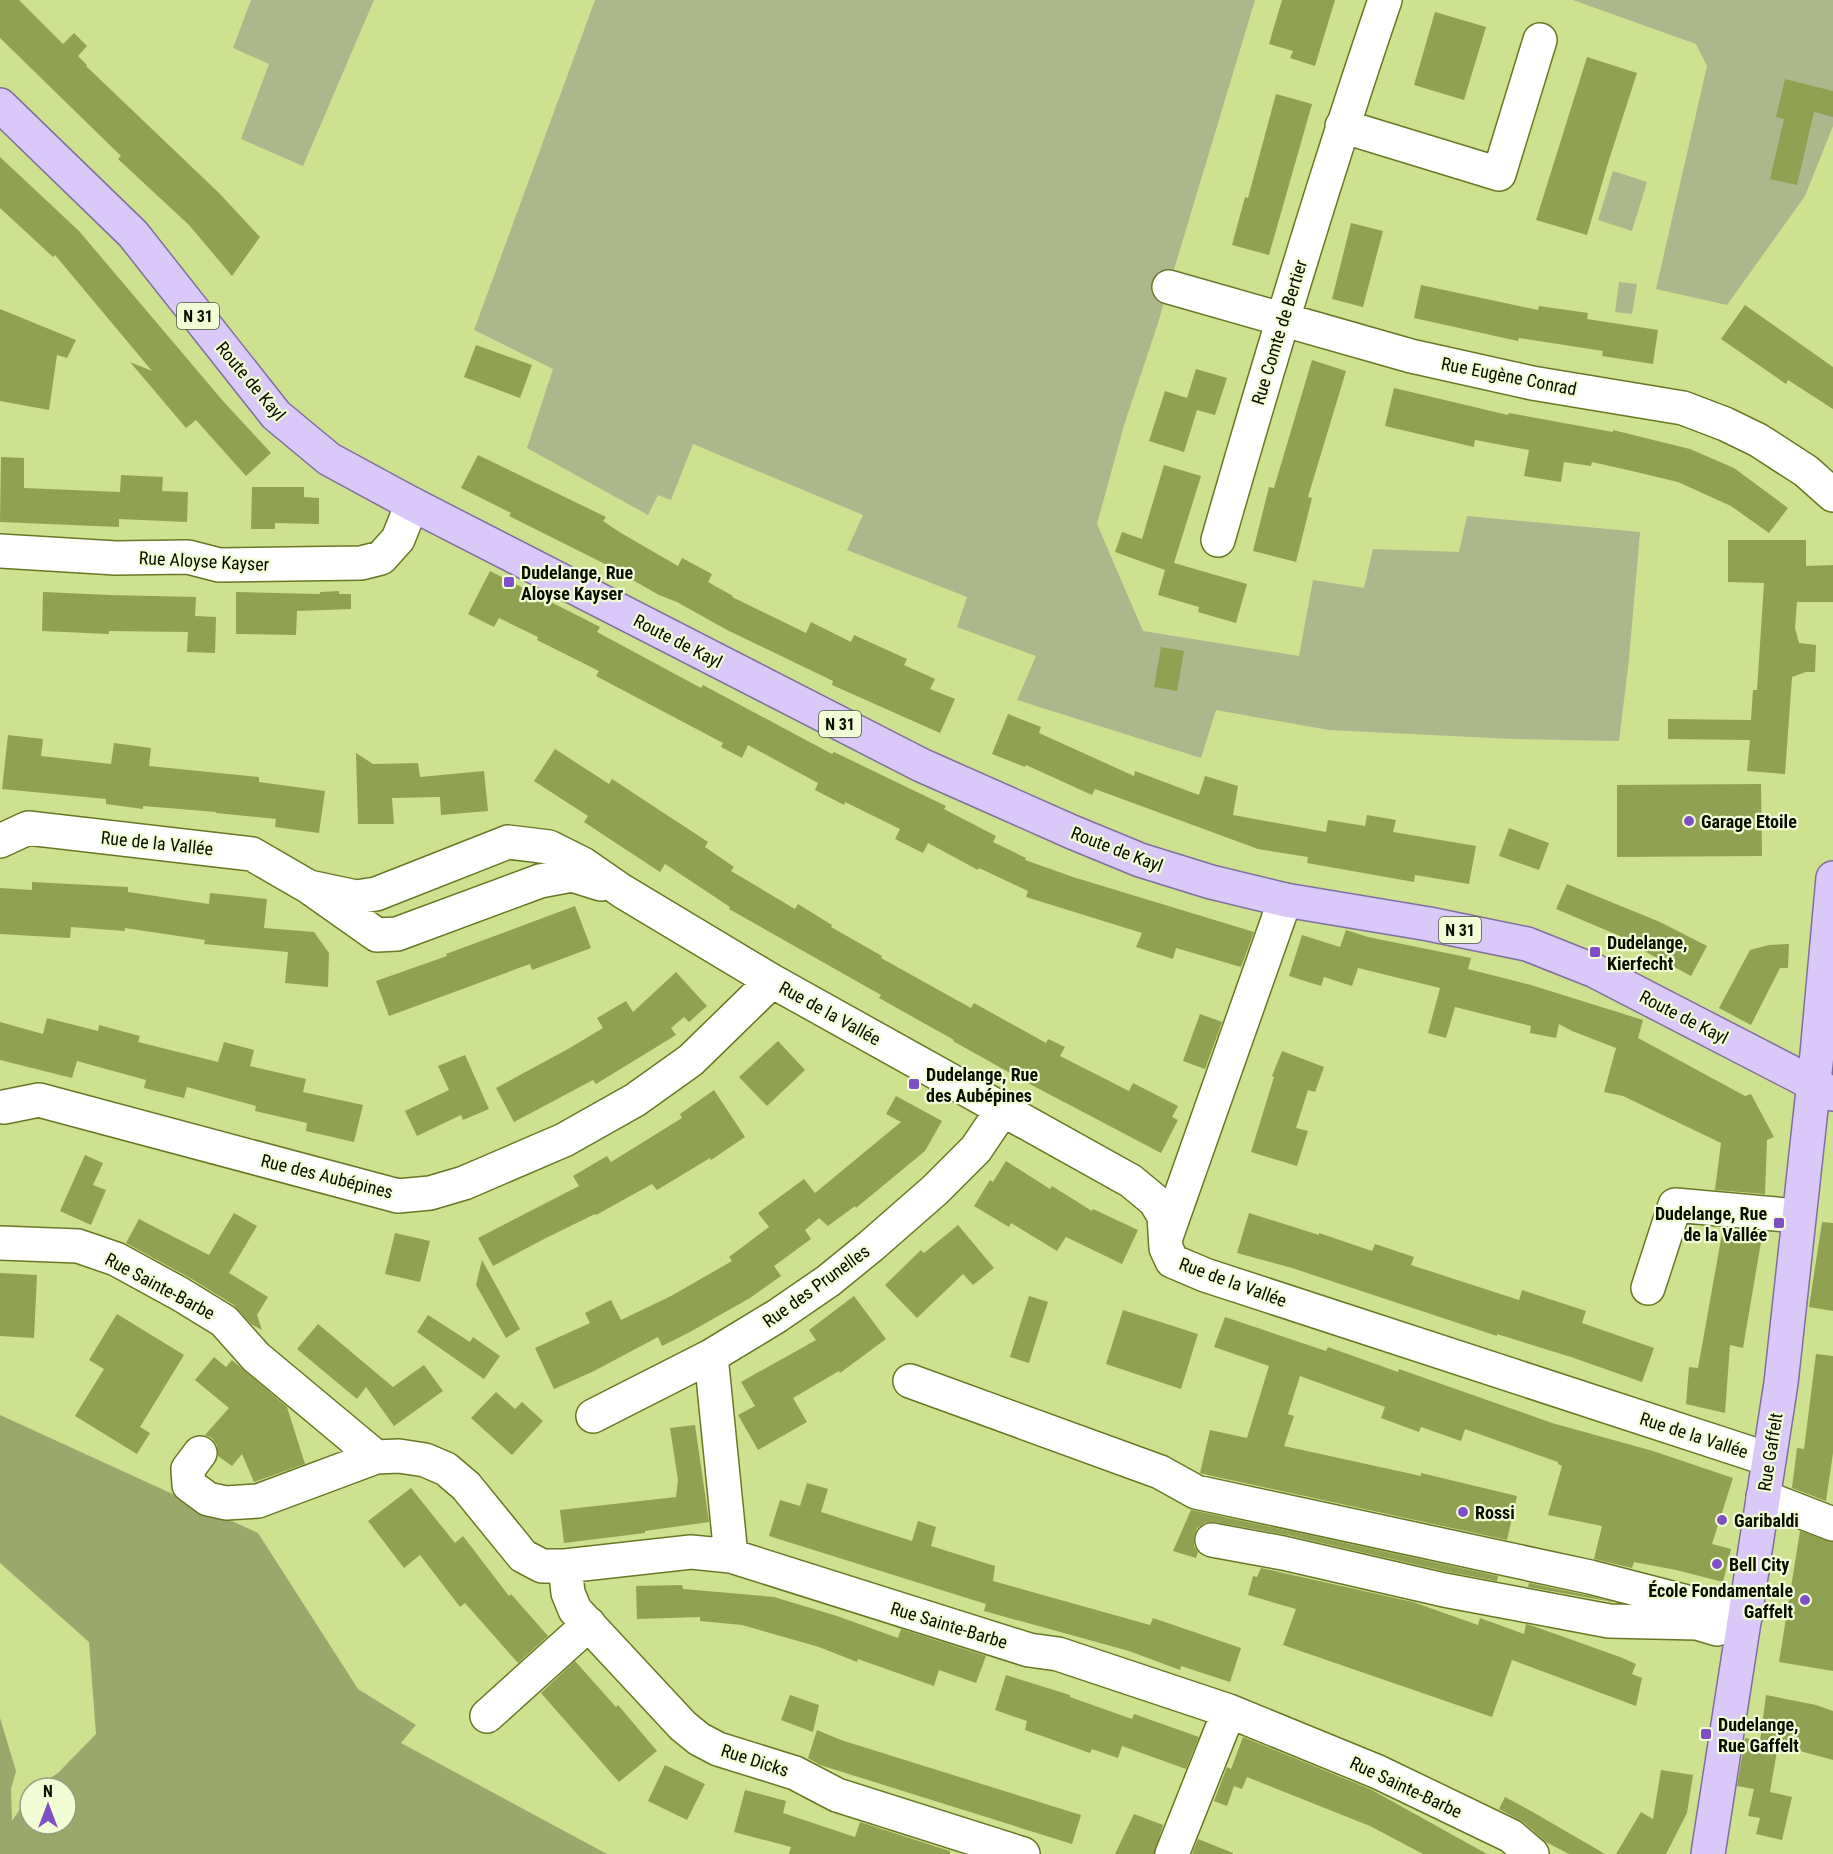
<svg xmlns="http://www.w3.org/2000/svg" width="1833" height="1854" font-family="'Roboto Condensed',sans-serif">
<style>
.green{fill:#acb78e}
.forest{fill:#9aa86c}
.building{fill:#90a151}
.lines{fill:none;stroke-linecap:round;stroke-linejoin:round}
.minor-casing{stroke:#687725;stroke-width:36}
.major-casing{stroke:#7f6e9f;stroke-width:36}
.minor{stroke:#fff;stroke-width:33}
.major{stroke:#d9c8f8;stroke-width:33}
.poi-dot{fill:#804ec6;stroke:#f2fdd5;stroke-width:2}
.labels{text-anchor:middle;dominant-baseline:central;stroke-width:4.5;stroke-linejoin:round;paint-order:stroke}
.shield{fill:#f2fdd5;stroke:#4f5540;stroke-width:1.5}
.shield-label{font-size:16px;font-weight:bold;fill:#090d00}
.street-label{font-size:18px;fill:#090d00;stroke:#f2fdd5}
.poi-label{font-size:18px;font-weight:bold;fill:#090d00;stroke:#f2fdd5;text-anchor:start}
</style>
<rect width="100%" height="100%" fill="#cee18f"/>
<path class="green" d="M251,0H374L303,166L241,139L269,64L233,48Z
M595,0H1255L1157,326L1125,422L1097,524L1143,631L1299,656L1313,580L1364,588L1373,549L1459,552L1467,516L1640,532L1629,659L1619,741L1513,739L1329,730L1216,710L1201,758L1017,700L1036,656L957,627L967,597L847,550L863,515L693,444L671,500L658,495L648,515L527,448L553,369L474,330Z
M1573,0H1833V126L1805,196L1727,305L1656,289L1707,66L1696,44Z
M1613,171L1647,182L1632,231L1598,220Z
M1619,282L1637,284L1632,314L1615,312Z"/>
<path class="forest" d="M0,1415L258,1533L358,1689L416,1725L401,1743L607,1854H0V1718L16,1771L11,1789L12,1821L30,1794V1824H66V1788H35L58,1773L96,1734L89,1642L0,1563Z"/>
<path class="building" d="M0,0H19L63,44L74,33L87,46L78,56L87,65L86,66L219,193L260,237L232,276L189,225L118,159L121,156L0,38Z
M1282,0H1335L1315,66L1290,58L1293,51L1269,44Z
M1435,12L1486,27L1464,100L1414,85Z
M1587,57L1637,73L1608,163L1587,235L1536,220Z
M1785,79L1833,91V117L1814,112L1797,185L1770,179L1784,119L1776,117Z
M1276,94L1312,104L1269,255L1232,245L1245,197L1248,198Z
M0,157L79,231L223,401L271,453L246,476L196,420L186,428L130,362L152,371L55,255L53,257L0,208Z
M1351,223L1383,231L1363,307L1332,299Z
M1421,285L1538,310L1539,306L1588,313L1587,319L1658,330L1653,364L1602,356L1603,351L1519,338L1518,341L1414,318Z
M1745,305L1833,367V409L1788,380L1786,384L1721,339Z
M0,309L76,340L67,358L57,355L49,410L0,401Z
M476,345L532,365L520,398L464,377Z
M1312,360L1346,371L1308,497L1312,498L1296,562L1253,551L1269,487L1274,488Z
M1196,369L1227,378L1215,415L1197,410L1184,452L1149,441L1165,391L1187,398Z
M1394,388L1508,415L1509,413L1613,432V430L1690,449L1734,468L1788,508L1769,533L1731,506L1678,482L1632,471L1592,462L1591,466L1564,462L1561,482L1524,476L1529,450L1475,440L1474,447L1385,426Z
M478,455L606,517L603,521L621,533L678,566L682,558L712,574L708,582L733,596L732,597L806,633L811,622L851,642L854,635L907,659L904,665L935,679L930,689L955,699L940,733L832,685L833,681L727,630L677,602L659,595L603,563L509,516L511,513L461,488Z
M1,457L24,458V488L120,492L121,475L163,477L162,491L188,492L187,522L119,519V527L0,522Z
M1164,465L1201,476L1174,563L1247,584L1236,623L1198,612L1199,607L1158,595L1165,570L1115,552L1122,532L1142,539Z
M252,487H304V497L319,498V524L275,523V529H251Z
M1728,540H1806V566L1833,565V602H1797L1795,628L1799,643L1816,645L1815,672H1806L1792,677L1785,774L1747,771L1750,740L1668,739V719L1751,720L1753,690H1757L1764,583L1728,582Z
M490,571L600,627L597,632L701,688L703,685L832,754L834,752L946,806L944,809L996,836L993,842L1026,858L1025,860L1073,877L1254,932L1241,967L1176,948L1173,959L1136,947L1142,933L1026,897L1028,891L979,868L978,870L928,843L923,853L895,839L900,829L845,802L844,805L815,790L818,783L748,745L742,758L721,747L723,743L596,676L599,671L537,640L538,637L499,618L494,627L468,614Z
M339,591V594H351V609L297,611L296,635L236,634V592L320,594V592Z
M43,592L110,595L196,597L195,616L216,617L215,653L187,652L188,632L109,631V634L42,631Z
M1161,647L1184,651L1177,691L1154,687Z
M1008,714L1041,727L1039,733L1134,776L1135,771L1199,795L1205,776L1238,786L1233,815L1326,832L1328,820L1365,826L1367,815L1396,820L1393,832L1476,846L1469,884L1415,875L1414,882L1307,863L1308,857L1258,849L1095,789L1092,795L1026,765L1025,767L992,754Z
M8,735L43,739L41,756L111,764L114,743L151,748L149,766L259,777V782L325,791L319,833L275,827L276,819L216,813V812L143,806V809L106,804V799L2,789Z
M555,749L609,784L612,779L708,842L705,847L734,867L731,871L795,909L798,904L832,925L831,927L882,956L881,958L971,1008L974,1003L1046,1043L1048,1039L1065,1047L1060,1056L1129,1091L1133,1083L1178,1106L1172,1117L1178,1120L1161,1153L1026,1082L953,1041L954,1040L879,998L881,995L729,909L730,907L665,864L660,872L584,822L588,816L534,781Z
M356,753L373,764L418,763L420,777L484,771L488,811L441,815L440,797L392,798L394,824H358Z
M1761,784L1762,856L1617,857V785Z
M1509,828L1549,843L1539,870L1499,856Z
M32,882L128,887V892L209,904L210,893L267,899L264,928L314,932L329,953L328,987L285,983L288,952L204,944L205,940L125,928V931L71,927L70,938L0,934V888L32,890Z
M1567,884L1660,922L1707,946L1691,976L1644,951L1646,947L1556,909Z
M575,906L591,948L532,970L530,964L389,1016L376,981L447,956L446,954Z
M1346,930L1368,937L1471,958L1468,969L1531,985L1643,1020L1638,1038L1745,1096L1751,1094L1774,1137L1767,1140L1765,1194L1715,1190L1721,1143L1623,1096L1604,1092L1616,1048L1572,1031L1559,1024L1556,1038L1530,1033L1531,1026L1455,1007L1446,1038L1428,1033L1440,988L1358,968L1352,986L1324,977L1321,986L1289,976L1302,935L1340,947Z
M1789,944L1788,968H1780L1751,1025L1719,1008L1750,950L1769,945Z
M676,972L707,1006L689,1022L684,1017L671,1028L676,1035L596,1084L593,1080L514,1122L496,1088L568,1049L603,1028L597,1018L626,1001L633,1012Z
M1200,1014L1222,1022L1205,1069L1183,1061Z
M47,1018L98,1031L99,1025L140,1036L138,1042L218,1062L224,1042L254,1050L250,1066L306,1079L303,1092L363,1105L354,1142L306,1131L307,1123L255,1111L256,1106L187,1087L184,1098L144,1088L146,1080L77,1061L72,1078L0,1060V1022L43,1034Z
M778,1041L805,1070L767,1106L739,1077Z
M1282,1051L1324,1067L1315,1092L1308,1090L1296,1128L1308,1131L1297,1166L1251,1152L1274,1077L1272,1076Z
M465,1055L489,1109L463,1120L461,1115L417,1136L405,1111L449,1090L438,1066Z
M714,1090L745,1137L711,1160L710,1158L657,1190L652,1184L596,1215L595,1214L544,1239L493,1266L478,1238L579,1186L573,1176L607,1156L611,1162L682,1118L680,1114Z
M896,1096L942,1121L925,1151L856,1208L855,1206L828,1226L819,1218L805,1230L811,1239L774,1266L781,1276L750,1298L690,1332L662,1346L658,1337L594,1371L554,1389L535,1348L590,1323L585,1313L611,1300L621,1320L671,1296L732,1261L729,1257L769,1227L758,1213L804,1179L815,1193L901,1122L886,1114Z
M85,1155L103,1163L93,1185L106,1190L91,1225L60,1211Z
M1006,1161L1050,1189L1052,1186L1092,1211L1093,1209L1138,1230L1122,1264L1066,1237L1057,1251L1011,1223L1009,1227L974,1206L990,1180L993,1182Z
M234,1213L257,1226L229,1273L268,1297L257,1315L262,1330L251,1324L234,1305L190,1278L126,1243L139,1219L209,1255Z
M1249,1213L1319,1235V1233L1372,1251L1375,1244L1414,1257L1411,1265L1519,1300L1522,1290L1586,1311L1582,1323L1654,1348L1642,1382L1571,1357L1497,1334V1336L1292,1268L1237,1253Z
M1822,1222L1833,1223V1311L1809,1307Z
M958,1225L994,1268L973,1285L963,1274L917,1318L885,1285L921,1250L924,1253Z
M1723,1228L1745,1230L1747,1240L1761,1242L1743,1348L1730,1345L1725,1413L1686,1404L1689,1367L1698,1368Z
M395,1233L430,1241L420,1282L385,1274Z
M482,1260L520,1329L506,1338L476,1285Z
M0,1273L37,1275L34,1338L0,1336Z
M854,1296L886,1339L840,1373L839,1371L793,1398L807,1422L758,1450L738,1415L755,1406L741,1382L816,1340L809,1330Z
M1029,1296L1048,1302L1029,1363L1010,1357Z
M1123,1310L1198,1334L1181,1389L1106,1364Z
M117,1314L184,1355L140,1427L150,1433L137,1454L75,1416L104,1369L89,1360Z
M428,1315L470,1342L473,1337L500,1356L484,1379L417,1332Z
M1225,1317L1326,1351L1328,1347L1398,1372L1399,1369L1552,1423L1653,1451L1733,1478L1712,1544L1731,1549L1723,1582L1676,1570L1634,1562L1632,1568L1594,1559L1602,1526L1548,1515L1562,1466L1558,1464V1462L1465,1429L1461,1441L1421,1427L1419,1432L1381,1418L1385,1407L1300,1376L1288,1414L1294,1416L1284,1446L1421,1476V1473L1517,1496L1507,1540L1203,1474L1200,1473L1210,1430L1247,1438L1269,1366L1214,1347Z
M318,1324L393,1387L424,1365L443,1391L394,1426L366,1387L357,1399L297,1349Z
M1816,1354L1833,1356V1453L1826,1501L1792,1488L1797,1448L1804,1449Z
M214,1357L226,1367L232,1360L287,1407L305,1464L254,1482L242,1454L232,1466L218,1456L217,1445L212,1438L205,1435L229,1408L195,1380Z
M496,1392L515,1409L522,1402L543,1421L512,1455L471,1418Z
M695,1425L709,1522L645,1531V1533L564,1543L560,1510L676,1497L678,1480L670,1428Z
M807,1483L828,1489L821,1512L912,1541L918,1521L936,1527L931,1546L995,1566L993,1581L1150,1625L1153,1618L1241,1648L1230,1682L1181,1666L1180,1670L1129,1651L984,1611L986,1604L769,1536L780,1500L800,1506Z
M411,1488L455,1543L463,1536L509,1596L511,1594L548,1636L518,1663L465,1603L460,1607L420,1555L404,1568L368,1521Z
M1191,1510H1192L1498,1576L1497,1581L1448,1572L1287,1535L1215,1522L1205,1523L1197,1528L1194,1537V1546L1198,1552L1196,1558L1173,1551Z
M1800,1531L1833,1542V1671L1779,1662Z
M1261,1568L1413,1602L1478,1625L1480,1618L1524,1634L1526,1624L1533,1626L1620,1657L1636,1664L1632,1674L1642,1678L1636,1706L1512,1660L1492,1717L1283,1645L1296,1609L1248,1595L1253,1576L1257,1577Z
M1529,1583L1586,1595L1613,1602L1528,1587Z
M682,1585L683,1589L774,1597L837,1616L898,1638L901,1629L986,1656L976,1683L939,1670L934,1686L858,1659L857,1662L819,1647L742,1625L700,1621V1617L637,1619L636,1586Z
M575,1661L616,1707L618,1705L657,1751L619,1782L541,1693Z
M1006,1675L1070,1695V1697L1132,1719L1134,1714L1199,1737L1186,1769L1122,1746L1118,1758L1092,1749L1090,1753L1025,1730L1027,1721L995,1710Z
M790,1695L819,1705L813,1732L781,1720Z
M1766,1695L1816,1705L1833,1711V1760L1778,1745L1770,1792L1792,1797L1782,1840L1756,1834L1760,1818L1748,1816L1754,1789L1737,1786L1745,1738L1760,1741Z
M817,1730L841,1740L1081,1815L1072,1844L820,1765L808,1758Z
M1243,1737L1370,1789L1487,1854H1423L1370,1826L1247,1777L1242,1789L1234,1786L1227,1806L1214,1801L1227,1767L1231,1769Z
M665,1765L705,1784L687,1820L648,1801Z
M1661,1770L1693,1775L1687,1813L1666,1854H1616L1641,1812L1653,1819Z
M745,1790L786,1801L783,1813L855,1837L860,1822L950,1851V1854H789L791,1847L734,1832Z
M1505,1797L1531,1811L1605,1854H1569L1546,1842L1523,1822L1499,1809Z
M1134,1814L1163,1825L1154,1854H1115Z
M1198,1839L1233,1853V1854H1192Z"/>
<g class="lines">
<defs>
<path id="minor" d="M1342,126L1499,174L1540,40
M1169,287L1411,356L1532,383L1683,408L1725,424L1758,440L1806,471L1833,495
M1218,540C1270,359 1324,179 1385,0
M0,551L116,558L188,557L219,565L361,563L381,558L398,539L412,504
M0,841L28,828L252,854L309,887L377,935L397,934L540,881L572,875L601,884
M309,887L356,897L376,894L508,842L549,847L583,864L622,891L772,981L1131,1181L1155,1201L1164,1216L1166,1248L1172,1261L1205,1275L1768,1459
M4,1107L39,1100L398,1196L430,1193L464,1183L564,1140L635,1100L691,1060L772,981
M1166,1237L1285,900
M0,1243L78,1246L116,1259L180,1294L224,1321L256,1357L376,1457L399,1456L425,1460L446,1469L466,1486L523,1556L542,1566H565L691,1552L731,1556L1029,1650L1058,1654L1229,1711L1378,1772L1511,1836L1532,1854
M1648,1288L1675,1205L1798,1216
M711,1356L731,1556
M910,1381L1160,1472L1196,1492L1590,1577L1745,1617
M593,1416L711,1356L777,1316L828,1281L871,1246L935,1190L976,1149L1003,1109
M200,1453L188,1469L189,1485L208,1499L226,1503L258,1501L376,1457
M1763,1497L1833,1524
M1212,1540L1283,1553L1444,1590L1609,1621L1697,1623L1717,1629
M565,1566L568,1593L575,1610L683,1726L699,1739L718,1749L795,1773L837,1795L1023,1854
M487,1716L589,1624
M1172,1854L1229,1711"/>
<path id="major" d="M0,105L133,234L276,415L329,459L412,504L921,765L1072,832L1140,860L1211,882L1285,900L1429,924L1527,944L1595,971L1833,1094
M1708,1854L1781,1383L1817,1054L1833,878"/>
</defs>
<use href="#minor" class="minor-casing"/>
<use href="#major" class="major-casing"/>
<use href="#minor" class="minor"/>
<use href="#major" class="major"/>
</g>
<g class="poi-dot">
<rect x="503" y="576" width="12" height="12" rx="3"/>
<circle cx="1689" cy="821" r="6"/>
<rect x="1589" y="946" width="12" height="12" rx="3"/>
<rect x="908" y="1078" width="12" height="12" rx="3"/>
<rect x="1773" y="1217" width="12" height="12" rx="3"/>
<circle cx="1463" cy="1512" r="6"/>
<circle cx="1722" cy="1520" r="6"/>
<circle cx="1717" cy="1564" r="6"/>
<circle cx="1805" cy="1600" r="6"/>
<rect x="1700" y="1728" width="12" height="12" rx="3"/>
</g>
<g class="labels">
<g class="shield">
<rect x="177" y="303" width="42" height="26" rx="4.5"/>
<rect x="819" y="711" width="42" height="26" rx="4.5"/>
<rect x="1439" y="917" width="42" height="26" rx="4.5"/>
</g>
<g class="shield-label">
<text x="198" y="316">N 31</text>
<text x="840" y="724">N 31</text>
<text x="1460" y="930">N 31</text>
</g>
<g class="street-label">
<text transform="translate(1279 332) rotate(-73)">Rue Comte de Bertier</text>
<text transform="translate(1509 376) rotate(11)">Rue Eugène Conrad</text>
<text transform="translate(251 381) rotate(50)">Route de Kayl</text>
<text transform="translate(204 561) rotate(3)">Rue Aloyse Kayser</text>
<text transform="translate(678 641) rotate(27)">Route de Kayl</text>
<text transform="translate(157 843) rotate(6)">Rue de la Vallée</text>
<text transform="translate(1117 849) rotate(21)">Route de Kayl</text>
<text transform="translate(830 1013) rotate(29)">Rue de la Vallée</text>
<text transform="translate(1684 1017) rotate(27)">Route de Kayl</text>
<text transform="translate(327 1176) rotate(14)">Rue des Aubépines</text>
<text transform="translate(1233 1282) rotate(20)">Rue de la Vallée</text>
<text transform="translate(160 1286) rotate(28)">Rue Sainte-Barbe</text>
<text transform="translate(816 1286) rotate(-36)">Rue des Prunelles</text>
<text transform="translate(1694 1435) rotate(18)">Rue de la Vallée</text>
<text transform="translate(1770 1452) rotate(-81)">Rue Gaffelt</text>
<text transform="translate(949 1625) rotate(17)">Rue Sainte-Barbe</text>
<text transform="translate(755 1760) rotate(18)">Rue Dicks</text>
<text transform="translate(1406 1787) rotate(25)">Rue Sainte-Barbe</text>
</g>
<g class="poi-label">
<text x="521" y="572">Dudelange, Rue<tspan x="521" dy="21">Aloyse Kayser</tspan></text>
<text x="1701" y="821">Garage Etoile</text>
<text x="1607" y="942">Dudelange,<tspan x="1607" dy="21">Kierfecht</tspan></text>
<text x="926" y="1074">Dudelange, Rue<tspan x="926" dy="21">des Aubépines</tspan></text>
<text x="1767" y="1213" text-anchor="end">Dudelange, Rue<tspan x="1767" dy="21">de la Vallée</tspan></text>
<text x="1475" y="1512">Rossi</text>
<text x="1734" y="1520">Garibaldi</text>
<text x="1729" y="1564">Bell City</text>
<text x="1793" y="1590" text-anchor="end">École Fondamentale<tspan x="1793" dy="21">Gaffelt</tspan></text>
<text x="1718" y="1724">Dudelange,<tspan x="1718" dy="21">Rue Gaffelt</tspan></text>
</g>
</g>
<g transform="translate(48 1806)"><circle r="28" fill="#f2fdd5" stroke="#959d80" stroke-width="1.5"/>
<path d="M0-4.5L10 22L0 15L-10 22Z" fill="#804ec6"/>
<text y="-9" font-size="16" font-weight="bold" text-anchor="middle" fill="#090d00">N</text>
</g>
</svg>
